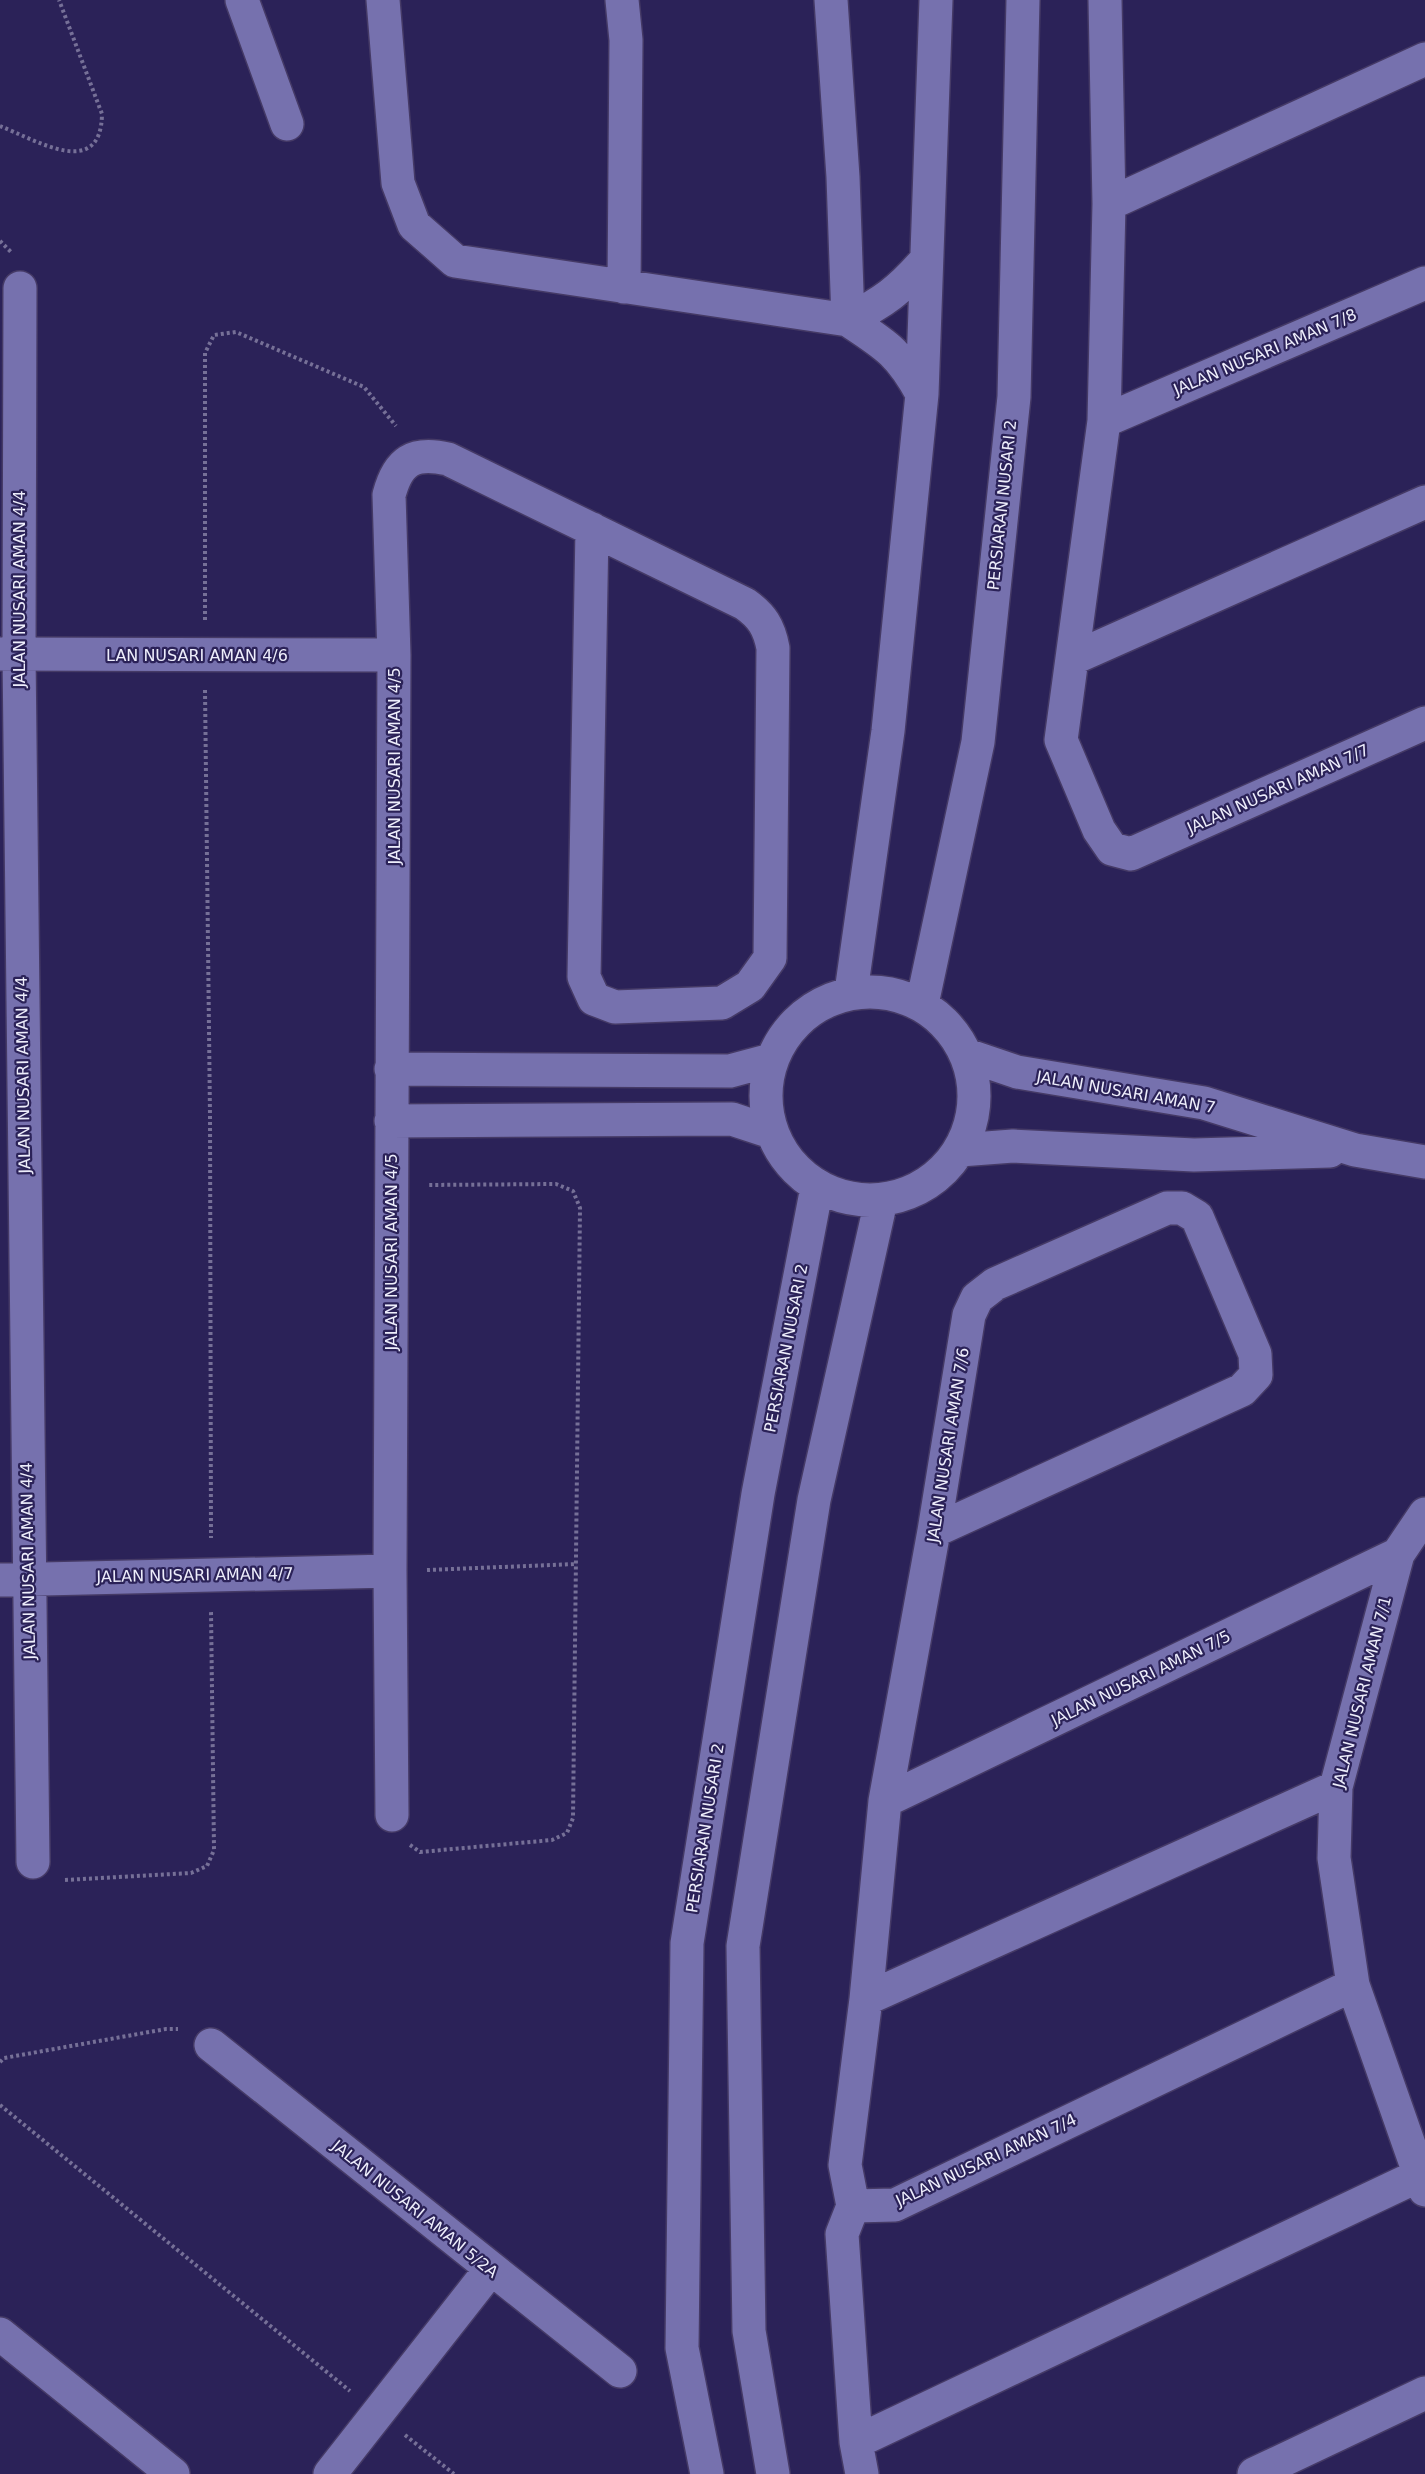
<svg xmlns="http://www.w3.org/2000/svg" width="1425" height="2474" font-family="'DejaVu Sans',sans-serif">
<style>
.lines{fill:none;stroke-linecap:round;stroke-linejoin:round}
.minor-casing{stroke:#453a66;stroke-width:36}
.path{stroke:#767097;stroke-width:4;stroke-dasharray:3 3;stroke-linecap:butt}
.minor{stroke:#7671ae;stroke-width:33}
.labels{text-anchor:middle;dominant-baseline:central;stroke-width:4.5;stroke-linejoin:round;paint-order:stroke}
.street-label{font-size:16px;fill:#ededfb;stroke:#2b2258}
</style>
<rect width="100%" height="100%" fill="#2b2258"/>
<g class="lines">
<defs>
<path id="minor" d="M242,0L287,124
M383,0L398,183L414,225L455,261L848,320C886,345 900,353 922,394
M622,0L626,40L624,287
M831,0L843,177L848,320
M1105,0L1109,204L1104,421L1061,740L1099,830L1112,849L1131,854L1425,723
M1109,204L1425,59
M20,288L19,654L33,1862
M848,320C884,302 900,290 926,260
M1104,421L1425,283
M0,654L394,655
M1074,658L1425,502
M766 1096a104 104 0 1 1 208 0a104 104 0 1 1-208 0Z
M851,992L888,731L922,394L936,0
M922,1004L978,742L1014,397L1023,0
M967,1055L1017,1072L1204,1103L1355,1150L1425,1162
M391,1069L730,1071L771,1060
M391,1121L732,1119L771,1132
M960,1150L1013,1146L1194,1155L1330,1151
M1425,1514L1398,1554L1336,1787L1334,1858L1353,1985L1425,2190
M934,1531L1242,1390L1256,1375L1255,1354L1197,1217L1182,1208H1167L995,1284L977,1298L969,1315L934,1531L885,1801L866,1999L845,2165L853,2206L895,2205L1353,1985
M0,1580L390,1571
M885,1801L1398,1554
M392,1815L390,1571L394,655L389,495C398,461 413,451 448,459L745,604C762,616 769,627 773,648L770,958L750,986L722,1003L615,1007L594,999L584,977L592,529
M866,1999L1336,1787
M211,2045L620,2371
M853,2206L842,2234L856,2442L862,2474
M0,2334L173,2474
M856,2442L1420,2175
M330,2474L490,2270
M707,2474L682,2348L687,1943L758,1494L817,1187
M773,2474L749,2331L743,1946L814,1500L881,1201
M1254,2474L1425,2393"/>
</defs>
<use href="#minor" class="minor-casing"/>
<path class="path" d="M0,126C36,140 101,181 102,114L59,0
M0,241L12,253
M205,620V353L214,335L236,332L364,387L396,426
M205,690L210,1115L211,1538
M427,1570L577,1564
M410,1845L420,1852L552,1840L567,1833L573,1818L580,1208L573,1191L556,1184L428,1185
M65,1880L191,1873L207,1866L214,1850L211,1611
M0,2062L4,2058L166,2029H178
M0,2105L350,2391
M405,2435L454,2474"/>
<use href="#minor" class="minor"/>
</g>
<g class="labels">
<g class="street-label">
<text transform="translate(1265 352) rotate(-23)">JALAN NUSARI AMAN 7/8</text>
<text transform="translate(1002 505) rotate(-84)">PERSIARAN NUSARI 2</text>
<text transform="translate(19 589) rotate(-90)">JALAN NUSARI AMAN 4/4</text>
<text x="197" y="655">LAN NUSARI AMAN 4/6</text>
<text transform="translate(394 766) rotate(-90)">JALAN NUSARI AMAN 4/5</text>
<text transform="translate(1278 789) rotate(-24)">JALAN NUSARI AMAN 7/7</text>
<text transform="translate(23 1075) rotate(-91)">JALAN NUSARI AMAN 4/4</text>
<text transform="translate(1126 1092) rotate(10)">JALAN NUSARI AMAN 7</text>
<text transform="translate(391 1252) rotate(-90)">JALAN NUSARI AMAN 4/5</text>
<text transform="translate(786 1348) rotate(-79)">PERSIARAN NUSARI 2</text>
<text transform="translate(948 1445) rotate(-81)">JALAN NUSARI AMAN 7/6</text>
<text transform="translate(28 1561) rotate(-91)">JALAN NUSARI AMAN 4/4</text>
<text transform="translate(195 1575) rotate(-1)">JALAN NUSARI AMAN 4/7</text>
<text transform="translate(1141 1678) rotate(-26)">JALAN NUSARI AMAN 7/5</text>
<text transform="translate(1362 1692) rotate(-76)">JALAN NUSARI AMAN 7/1</text>
<text transform="translate(705 1828) rotate(-81)">PERSIARAN NUSARI 2</text>
<text transform="translate(986 2160) rotate(-25)">JALAN NUSARI AMAN 7/4</text>
<text transform="translate(415 2209) rotate(39)">JALAN NUSARI AMAN 5/2A</text>
</g>
</g>
</svg>
